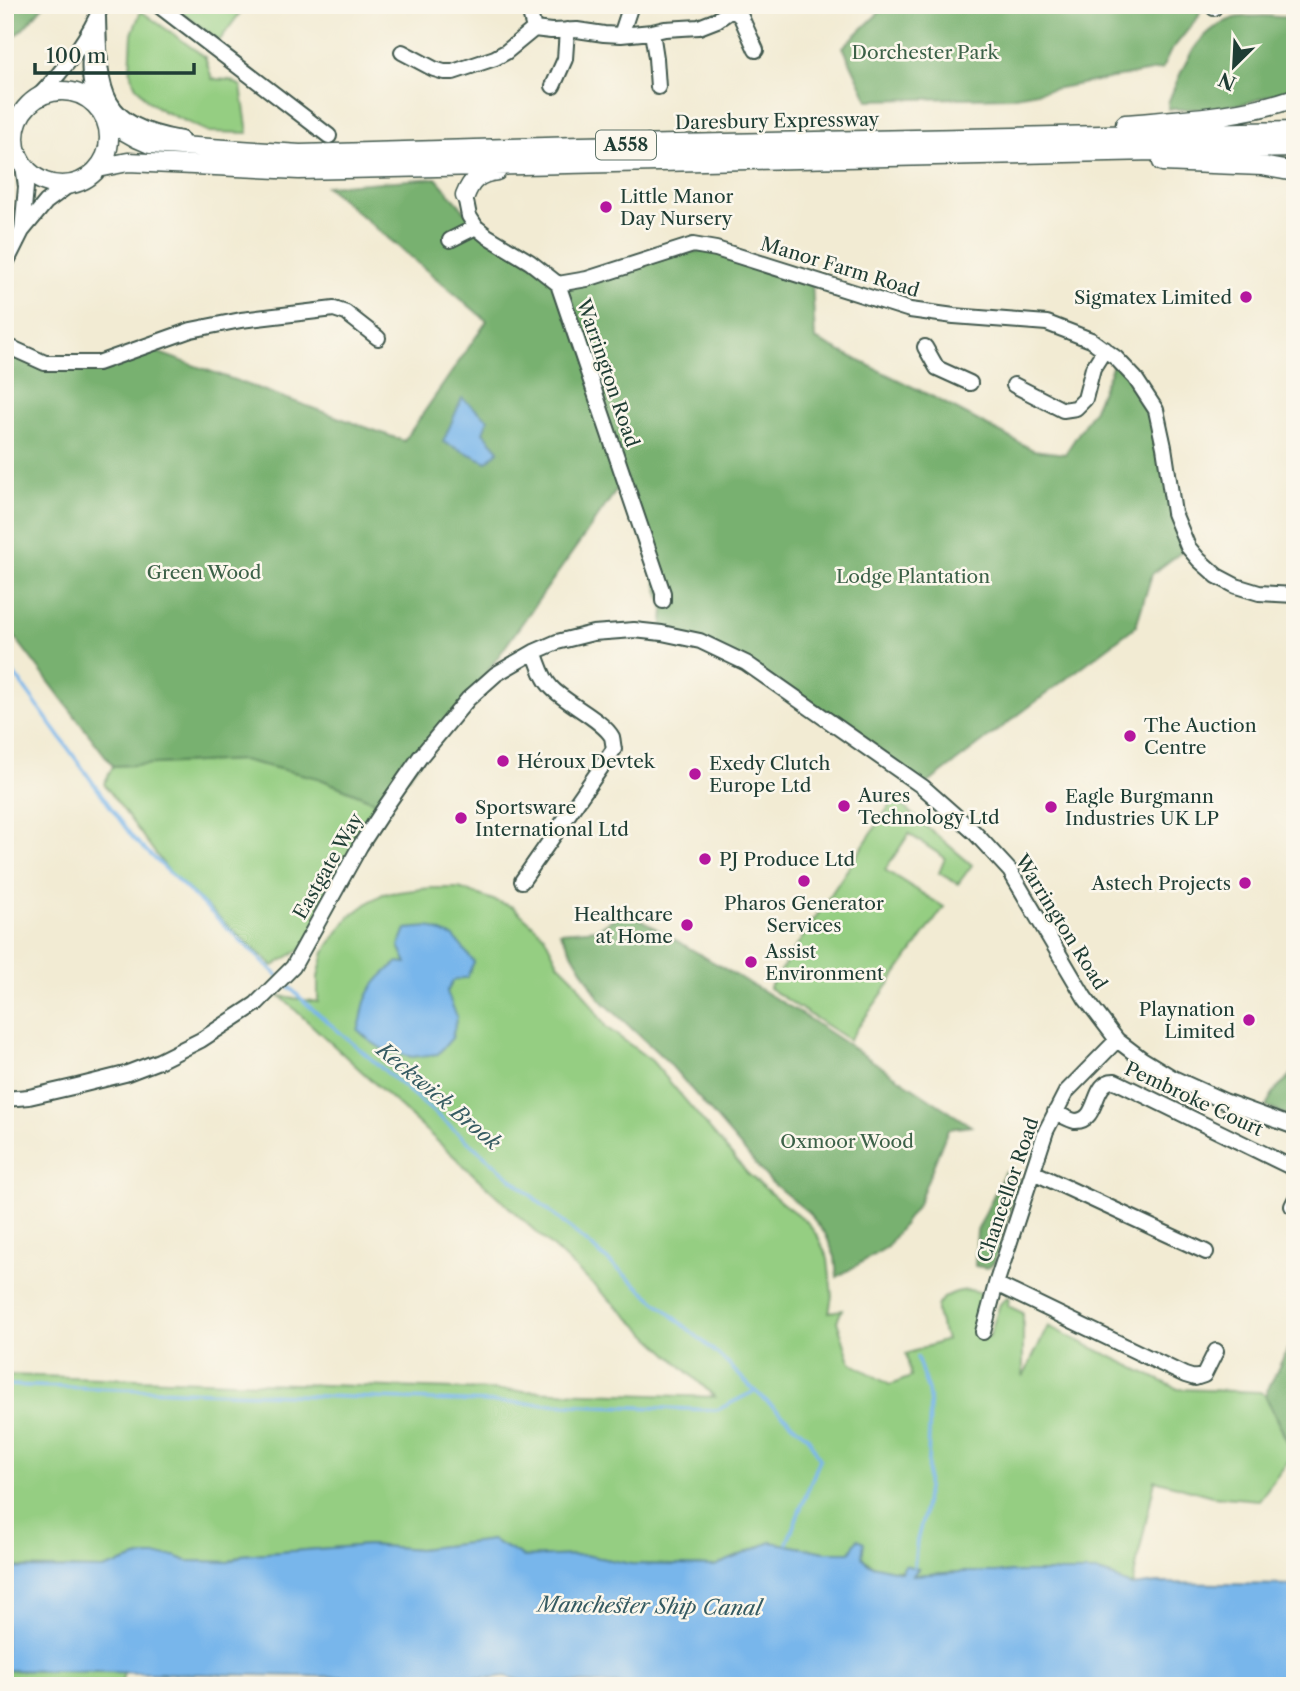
<svg xmlns="http://www.w3.org/2000/svg" width="1300" height="1691" font-family="'Libre Caslon Text',serif">
<style>
.green{fill:#95ce82;stroke:#5a865b;stroke-width:2}
.forest{fill:#78b170;stroke:#4c7752;stroke-width:2}
.water{fill:#78b6eb;stroke:#4c7a90;stroke-width:2}
.lines{fill:none;stroke-linecap:round;stroke-linejoin:round}
.stream{stroke:#78b6eb;stroke-width:3.5}
.minor-casing{stroke:#3f574c;stroke-width:18}
.major-casing{stroke:#3f574c;stroke-width:21}
.minor{stroke:#fff;stroke-width:14}
.major{stroke:#fff;stroke-width:18}
.poi-dot{fill:#b5179e;stroke:#fbf7ec;stroke-width:2.5}
.labels{text-anchor:middle;dominant-baseline:central;stroke-width:5;stroke-linejoin:round;paint-order:stroke}
.shield{fill:#fbf7ec;stroke:#61756b;stroke-width:2}
.shield-label{font-size:18px;font-weight:bold;fill:#1f3d34}
.park-label{font-size:19px;fill:#3c6148;stroke:#fbf7ec}
.street-label{font-size:19px;fill:#1f3d34;stroke:#fbf7ec}
.poi-label{font-size:19px;fill:#1f3d34;stroke:#fbf7ec;text-anchor:start}
.water-label{font-size:21px;font-style:italic;fill:#355b62;stroke:#fbf7ec}
</style>
<rect width="100%" height="100%" fill="#fbf7ec"/>
<filter id="ink" filterUnits="userSpaceOnUse"><feTurbulence type="fractalNoise" baseFrequency=".0143" numOctaves="2"/><feDisplacementMap in="SourceGraphic" scale="14" xChannelSelector="R" yChannelSelector="G"/><feConvolveMatrix kernelMatrix="1 2 1 2 8 2 1 2 1" color-interpolation-filters="sRGB"/></filter>
<filter id="wash" filterUnits="userSpaceOnUse"><feTurbulence type="fractalNoise" baseFrequency=".00686" numOctaves="4" result="noise"/><feDisplacementMap in="SourceGraphic" scale="28" xChannelSelector="R" yChannelSelector="G"/><feGaussianBlur stdDeviation="1.57" result="paint"/><feColorMatrix in="noise" values="0 0 0 0 0 0 0 0 0 0 0 0 0 0 0 0 0 1.4 0 .05"/><feComposite in="paint" operator="in"/></filter>
<g filter="url(#wash)">
<rect width="100%" height="100%" fill="#f2ebd3"/>
<path class="green" d="M172,5H246L219,41Z
M141,11L205,57L212,79L230,80L241,86L248,133L209,132L163,111L148,101L135,85L130,71L132,34Z
M242,760L318,778L386,806L304,947L273,966L170,873L104,784L113,766Z
M894,799L972,865L958,884L939,873L945,858L909,834L885,870L944,907L849,1040L769,988Z
M430,888H459L513,907L544,935L558,963L574,979L606,1027L652,1061L747,1173L782,1203L807,1222L818,1237L828,1259L832,1296L829,1312L842,1310L837,1321L850,1361L855,1365L890,1385L911,1377L906,1354L946,1340C944,1331 936,1317 937,1308C939,1292 982,1281 986,1301C988,1311 981,1325 978,1334L989,1337L1000,1304L1007,1297H1009L1008,1306L1023,1313V1377L1048,1326L1178,1389L1260,1392L1265,1395L1293,1455L1259,1500L1212,1496L1155,1480L1132,1586L1123,1583L1114,1577L1098,1572H960L912,1575L917,1569C900,1572 874,1571 862,1557L863,1543L850,1552L841,1553L825,1552L771,1542L715,1566L631,1564L584,1555L523,1557L492,1540L419,1549L368,1545L242,1555L229,1562L187,1561L175,1556H143L103,1569L5,1567V1375L715,1397L280,996L318,1002V977L324,952L349,917L369,902L383,894Z
M5,1670L124,1672L121,1686H5Z"/>
<path class="forest" d="M5,5H44L24,28L5,45Z
M887,5H1201L1199,16L1170,52L1162,69L1010,97L868,100L843,47Z
M1262,16L1295,18V87L1247,103L1208,109H1168V103C1182,69 1195,30 1235,18C1243,16 1254,17 1262,16Z
M436,178L469,216L558,283L654,257L716,249L812,279L815,339L935,398L1033,450L1065,454L1093,411L1116,358L1156,410L1188,547L1152,574L1136,626L923,787L746,663L662,633L664,610L626,477L468,699L386,806L318,778L242,760L113,766L8,628L5,616V345L45,363H98L143,347L404,441L487,321L326,186Z
M626,911L797,1011L971,1126L948,1129L918,1204L887,1247L837,1277L835,1257L826,1235L808,1212L770,1181L668,1062L599,998L560,932L597,929Z
M1295,1070V1118L1266,1107C1269,1099 1273,1093 1278,1087C1284,1081 1290,1078 1295,1070Z
M1005,1171L1019,1179L994,1263L987,1268L975,1266L977,1231Z
M1295,1334V1456L1265,1395Z"/>
<path class="water" d="M462,398L488,419L483,432L499,450L487,462L443,442Z
M429,927L454,937L474,962L467,977L453,981L447,992L457,1017L452,1038L438,1054L412,1057L384,1050L370,1041L358,1030C362,1021 362,1011 365,1002C371,984 384,973 398,962L407,963L399,946L406,929Z
M858,1539L864,1542L862,1557L868,1564L901,1572L905,1565L918,1569L913,1575L960,1572H1098L1114,1577L1123,1583L1132,1586L1157,1583L1295,1585V1686H667L523,1681L505,1676L492,1678L447,1677L445,1679L5,1670V1568L103,1569L143,1556H175L187,1561L229,1562L242,1555L368,1545L419,1549L492,1540L523,1557L584,1555L631,1564L715,1566L771,1542L825,1552H850Z"/>
<g class="lines">
<path class="stream" d="M5,661L133,838L278,976
M283,981L309,1006L721,1357L755,1391L808,1437L820,1459L787,1543
M5,1385L717,1410L755,1391
M914,1567L917,1540L923,1518L927,1488L930,1404L928,1391L917,1357"/>
</g>
</g>
<g filter="url(#ink)">
<g class="lines">
<defs>
<path id="minor" d="M158,5L329,136
M528,5L534,29L551,31L577,30L604,34L621,35L652,32L665,29L699,27L717,20L733,9L741,17L756,50
M1213,5L1214,8
M98,17C100,90 98,125 181,139
M652,32L656,58L658,87
M621,35L631,5
M92,42C87,64 90,83 96,105
M402,52L434,69L444,72H453L495,58L506,52L534,29
M553,86L565,59L567,30
M37,98C64,70 88,40 102,5
M465,196L469,216L476,227L487,236L530,262L558,284L663,593V601
M22,231L26,187L23,165
M450,240L476,227
M5,265L22,231L46,202L69,185
M558,284L587,279L693,245L716,249L910,310L954,316L1047,323L1091,340L1116,358L1135,378L1156,410L1164,447L1174,513L1188,547L1199,560L1217,576L1236,586L1259,593L1295,595
M5,345L45,363H98L191,330L241,320L334,309L346,313L378,338
M925,347L937,368L970,383
M1014,385L1063,410L1076,408L1085,399L1093,368L1105,349
M522,881L614,749C613,745 613,741 612,737C603,720 565,703 551,687C542,678 539,663 534,652
M5,1099L29,1097L77,1086L125,1074L159,1061L201,1040L256,1004L293,967L360,846L386,806L420,757L468,699L496,674L534,652L557,642L593,633L634,630L662,633L700,641L746,663L923,787L975,833L1010,871L1085,998L1117,1040L1142,1059L1173,1078L1224,1101L1295,1127
M1055,1112C1061,1115 1069,1120 1075,1121C1100,1122 1091,1080 1115,1081L1295,1169
M1033,1172L1206,1252
M1292,1206L1295,1200
M996,1284L1185,1375L1195,1378L1204,1375L1216,1351
M983,1332L996,1284L1046,1131L1066,1092L1117,1040"/>
<path id="major" d="M15 138a47 47 0 1 1 94 0a47 47 0 1 1-94 0Z
M103,114C117,128 131,137 150,144L300,154L580,146L1295,131
M1125,124C1182,119 1240,117 1295,98
M1162,162L1262,166L1295,172
M98,168L128,162L299,170L1295,148
M465,196C471,180 479,173 497,171"/>
</defs>
<use href="#minor" class="minor-casing"/>
<use href="#major" class="major-casing"/>
<use href="#minor" class="minor"/>
<use href="#major" class="major"/>
</g>
</g>
<g class="poi-dot">
<circle cx="606" cy="207" r="7"/>
<circle cx="1246" cy="297" r="7"/>
<circle cx="1130" cy="736" r="7"/>
<circle cx="503" cy="761" r="7"/>
<circle cx="695" cy="774" r="7"/>
<circle cx="844" cy="806" r="7"/>
<circle cx="1051" cy="807" r="7"/>
<circle cx="461" cy="818" r="7"/>
<circle cx="705" cy="859" r="7"/>
<circle cx="804" cy="881" r="7"/>
<circle cx="1245" cy="883" r="7"/>
<circle cx="687" cy="925" r="7"/>
<circle cx="751" cy="962" r="7"/>
<circle cx="1249" cy="1020" r="7"/>
</g>
<g class="labels">
<rect class="shield" x="596" y="130.5" width="60" height="29" rx="5"/>
<g class="shield-label">
<text x="626" y="145">A558</text>
</g>
<g class="park-label">
<text x="925" y="52">Dorchester Park</text>
<text x="204" y="572">Green Wood</text>
<text x="913" y="576">Lodge Plantation</text>
<text x="847" y="1141">Oxmoor Wood</text>
</g>
<g class="street-label">
<text transform="translate(777 121) rotate(-1)">Daresbury Expressway</text>
<text transform="translate(840 267) rotate(17)">Manor Farm Road</text>
<text transform="translate(608 373) rotate(71)">Warrington Road</text>
<text transform="translate(328 866) rotate(-60)">Eastgate Way</text>
<text transform="translate(1061 922) rotate(58)">Warrington Road</text>
<text transform="translate(1194 1099) rotate(25)">Pembroke Court</text>
<text transform="translate(1008 1190) rotate(-71)">Chancellor Road</text>
</g>
<g class="poi-label">
<text x="620" y="196">Little Manor<tspan x="620" dy="22">Day Nursery</tspan></text>
<text x="1232" y="297" text-anchor="end">Sigmatex Limited</text>
<text x="1144" y="725">The Auction<tspan x="1144" dy="22">Centre</tspan></text>
<text x="517" y="761">Héroux Devtek</text>
<text x="709" y="763">Exedy Clutch<tspan x="709" dy="22">Europe Ltd</tspan></text>
<text x="858" y="795">Aures<tspan x="858" dy="22">Technology Ltd</tspan></text>
<text x="1065" y="796">Eagle Burgmann<tspan x="1065" dy="22">Industries UK LP</tspan></text>
<text x="475" y="807">Sportsware<tspan x="475" dy="22">International Ltd</tspan></text>
<text x="719" y="859">PJ Produce Ltd</text>
<text x="1231" y="883" text-anchor="end">Astech Projects</text>
<text x="804" y="903" text-anchor="middle">Pharos Generator<tspan x="804" dy="22">Services</tspan></text>
<text x="673" y="914" text-anchor="end">Healthcare<tspan x="673" dy="22">at Home</tspan></text>
<text x="765" y="951">Assist<tspan x="765" dy="22">Environment</tspan></text>
<text x="1235" y="1009" text-anchor="end">Playnation<tspan x="1235" dy="22">Limited</tspan></text>
</g>
<g class="water-label">
<text transform="translate(439 1096) rotate(40)">Keckwick Brook</text>
<text transform="translate(650 1606) rotate(1)">Manchester Ship Canal</text>
</g>
</g>
<rect width="1300" height="1691" fill="none" stroke="#fbf7ec" stroke-width="28"/>
<g transform="translate(1234 66) rotate(204)" stroke="#fbf7ec" stroke-width="5" paint-order="stroke">
<path d="M0-5L12 26L0 18L-12 26Z" fill="#1f3d34"/>
<text y="-10" font-size="19" font-weight="bold" text-anchor="middle" fill="#1f3d34">N</text>
</g>
<path d="M35 63v10h159v-10" fill="none" stroke="#1f3d34" stroke-width="3.5"/>
<text x="46" y="63" font-size="21" fill="#1f3d34" stroke="#fbf7ec" stroke-width="5" paint-order="stroke">100 m</text>
</svg>
